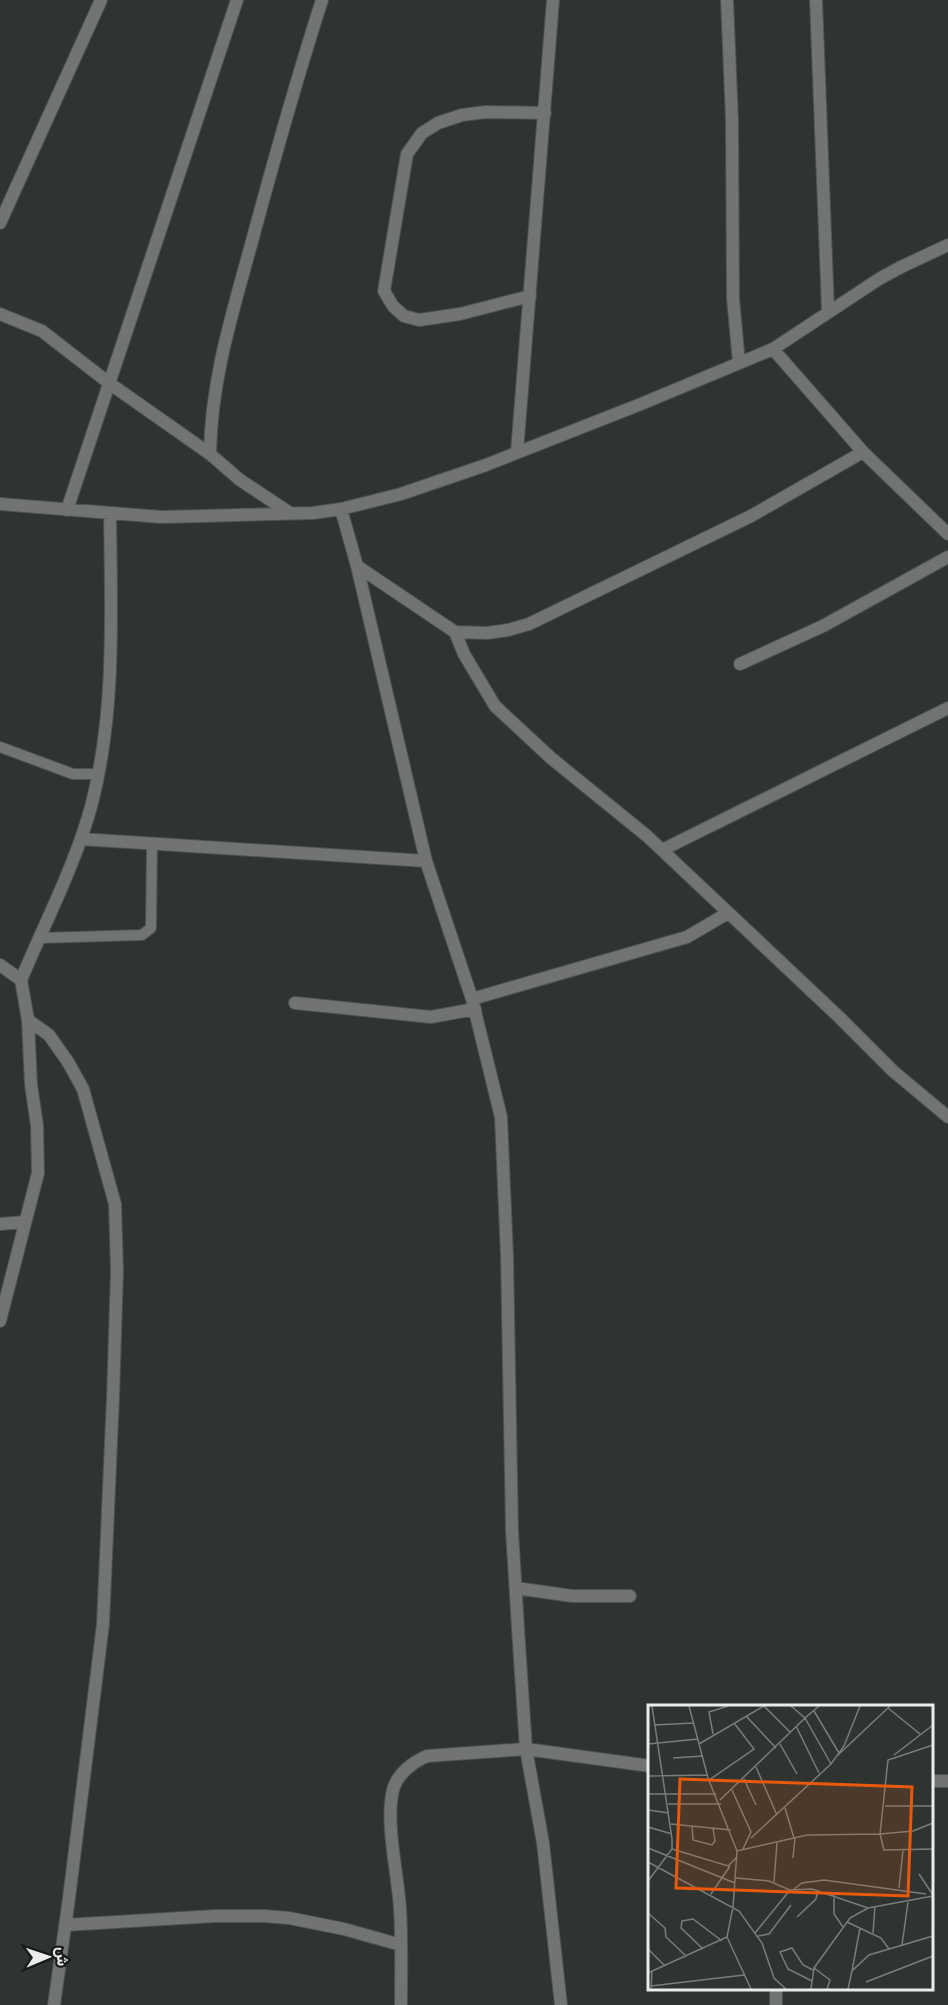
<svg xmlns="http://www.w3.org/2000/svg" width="948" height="2005" font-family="'Source Serif 4',Vazirmatn,serif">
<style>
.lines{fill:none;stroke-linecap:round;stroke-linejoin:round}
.lane-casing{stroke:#4d524f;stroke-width:12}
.street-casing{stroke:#4d524f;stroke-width:14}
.lane{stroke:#727473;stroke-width:10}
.street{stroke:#727473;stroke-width:12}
.inset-road{fill:none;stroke:#7a7e7b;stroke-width:1.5}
.view{fill:#e8590c;fill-opacity:0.15;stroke:#e8590c;stroke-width:3}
.inset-edge{fill:none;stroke:#eaedeb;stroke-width:3}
</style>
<rect width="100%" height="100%" fill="#2f3431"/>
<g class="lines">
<defs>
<path id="lane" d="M0,747L73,774H97
M39,938L142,935L151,928L152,844"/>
<path id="street" d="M727,0L732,120L733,298L739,363
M816,0L828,311
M0,223L101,0
M530,296L460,314L419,320L404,316L393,306L384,291L407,154L422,133L438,123L462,115L486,112L545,113
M0,314L42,331L109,383L210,454
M773,349L863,452L948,534
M517,452L553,0
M0,504L161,517L203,516L313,513L341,509L401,494L486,465L641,404L773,349L879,279L901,267L948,245
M341,509L357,566L426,861L472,999L501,1117L507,1256L512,1531L519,1644L526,1749L543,1843L561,2005
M67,510L237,0
M290,513L240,480L210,454C211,381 232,314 251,245C273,163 296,81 322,0
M357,566L455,632L487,633L508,630L529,624L751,516L863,452
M455,632L464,654L495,706L551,758L647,836L839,1017L893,1071L948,1117
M740,664L823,626L948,557
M81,839L426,861
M662,850L948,708
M0,965L21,980C45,922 76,864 92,803C116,709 111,610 110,514
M472,999L687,937L728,913
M295,1003L431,1017L475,1009
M28,1020L49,1035L68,1062L83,1089L115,1204L117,1272L113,1397L103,1624L69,1898L54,2005
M0,1224L24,1222
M0,1321L38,1173L37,1125L31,1085L28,1020L21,980
M516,1588L572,1596H630
M932,1781H948
M65,1925L215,1916H264L289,1918L344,1929L401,1945
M776,1988V2005
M401,2005C401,1973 402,1941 400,1909C398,1874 385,1823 393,1790C397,1774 413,1762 427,1756L526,1749L650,1766"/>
</defs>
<use href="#lane" class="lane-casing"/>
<use href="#street" class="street-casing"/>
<use href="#lane" class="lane"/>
<use href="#street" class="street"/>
</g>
<g transform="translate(648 1705)">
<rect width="285" height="285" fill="#2f3431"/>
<path class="inset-road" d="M116,1L142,27M171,1L157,13L183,59M240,3L272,29M166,6L191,48M98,11L128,43M6,20L45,18M148,21L171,68M65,29L61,7L80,1M0,39L50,34M51,39L116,1M132,39L149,69M285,40L240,55L232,129L236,145L285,144M246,50L285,20M189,51L242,1M25,53L55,51M108,62L129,110M0,71L59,70M96,74L108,100M61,75L106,44L86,18M84,85L103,127L95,144M0,89H68M72,95L157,13L143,1M20,99H73M237,101H284M137,103L146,133M0,105L21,108M23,119L83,125M44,121L45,135L64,140L67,136L65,123M0,122L24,129M103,133L183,59L196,41L212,1M0,143L87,178M24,144L80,161L89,152M89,146L159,130L232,129L265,126L285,118M145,153L147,132M0,157L91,206L114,238L126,273L138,284M271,169L285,190M88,173L121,176L142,185L107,228M0,176L24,144V134L4,1M126,177L129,138M251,183L255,145M146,184L154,178L176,175L278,189M142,185L164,184L220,203L285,191M63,189L82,161M186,190V209L195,222M0,208L17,223L18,232L38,251M149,212L168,194L170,185M199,217L233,233L241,244M225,228L227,201M110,231L121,229L143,200M79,232L103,284M254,240L260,197M0,244L17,261M55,244L33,223L34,216L45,214L74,236M166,263L202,213L220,203M204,266L212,223M0,268L79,232L85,202L89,146L60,73L41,1M164,276L140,264L132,247L144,243L155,260L165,265M218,277L285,251M3,281L96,270M3,284L4,266M163,284L166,263L182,275L179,284M200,284L204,266L221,250L285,231"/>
<path class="view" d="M32,74L264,82L260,191L28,183Z"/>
<rect width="285" height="285" class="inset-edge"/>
</g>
<g transform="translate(48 1957) rotate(88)" stroke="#191b1a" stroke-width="4.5" paint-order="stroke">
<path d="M0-4.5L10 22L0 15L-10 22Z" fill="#eaedeb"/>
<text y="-9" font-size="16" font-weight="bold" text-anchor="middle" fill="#eaedeb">ش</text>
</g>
</svg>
